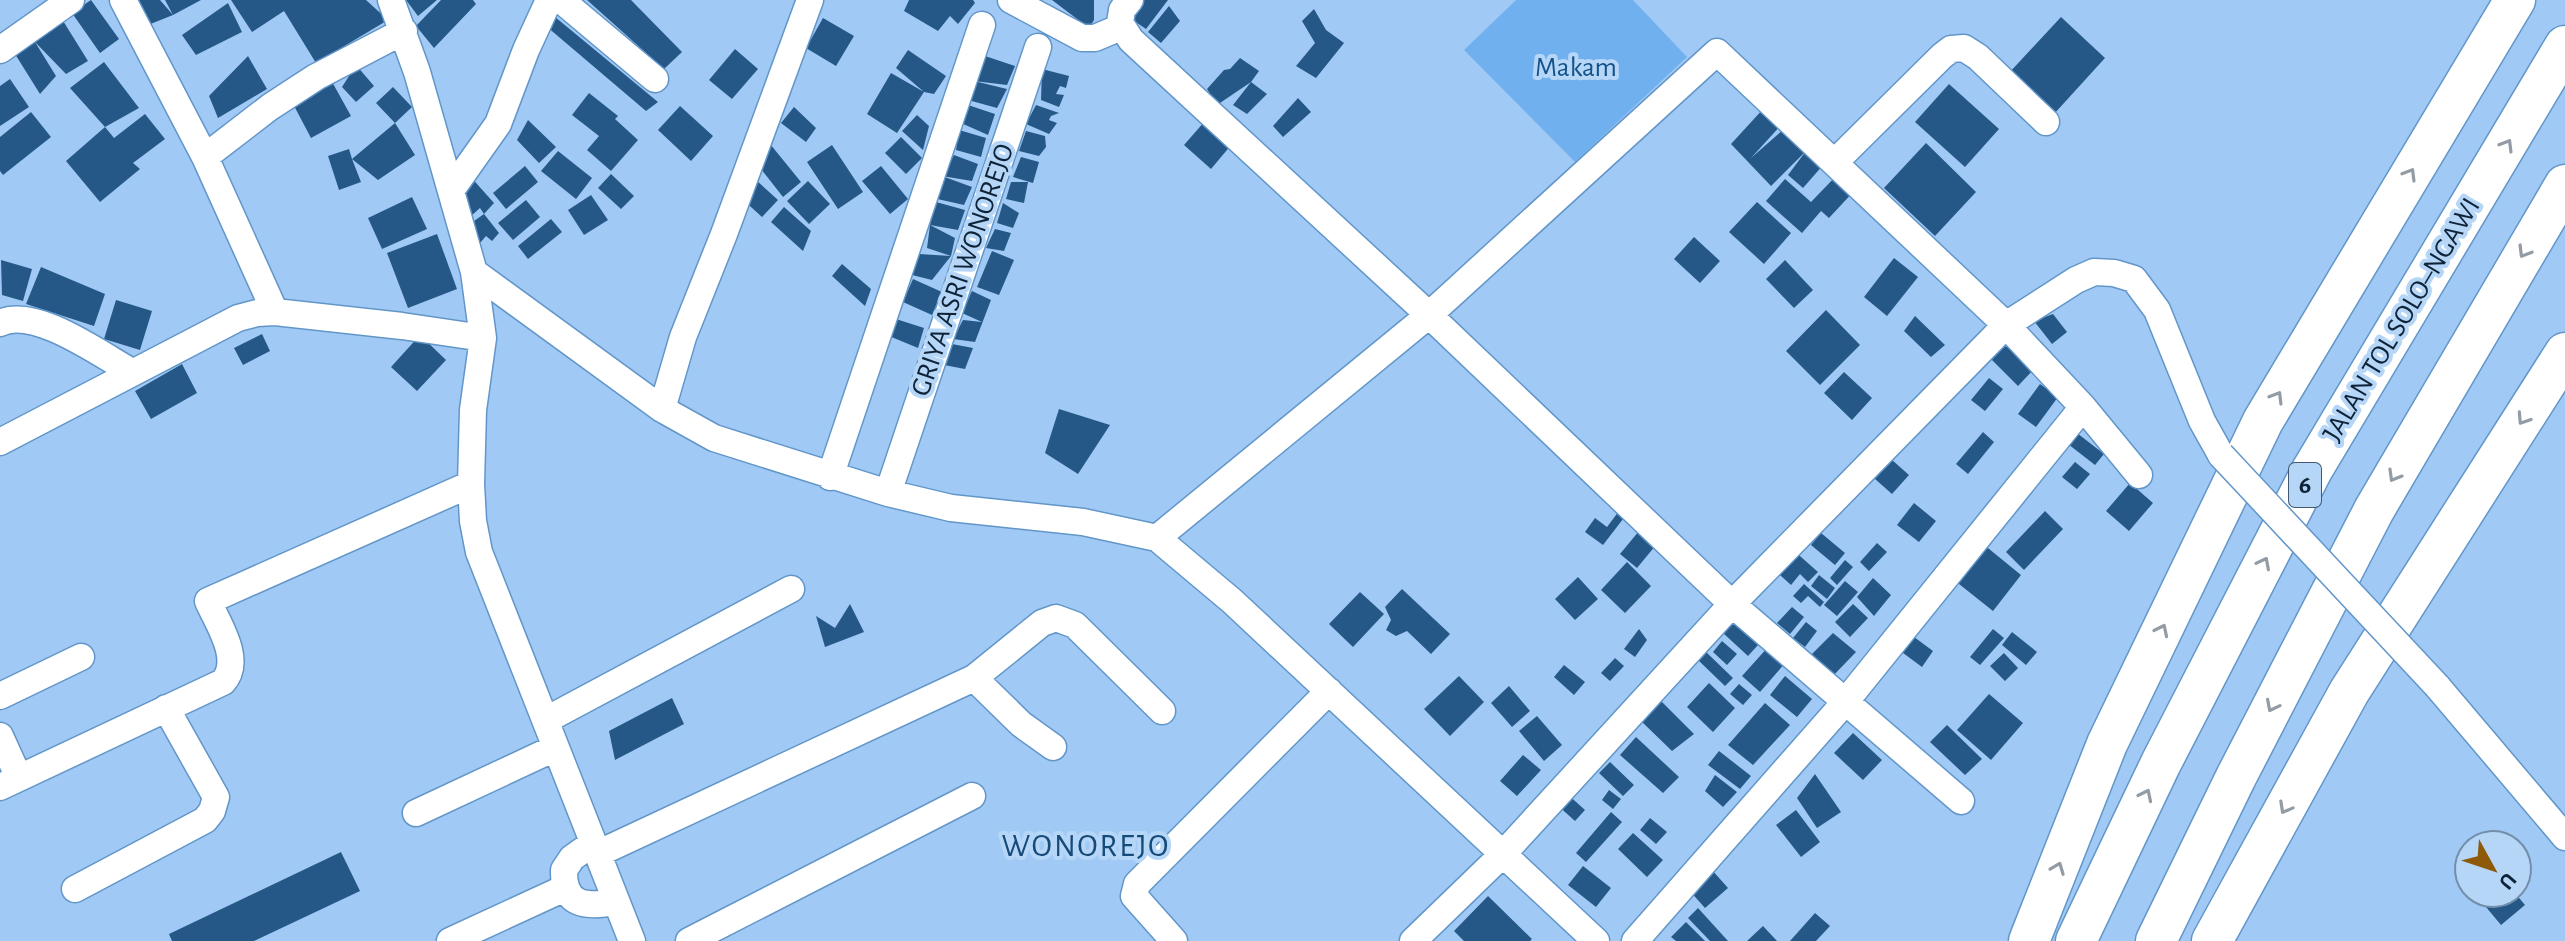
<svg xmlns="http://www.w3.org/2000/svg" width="2565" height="941" font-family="'Alegreya Sans',sans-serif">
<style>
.green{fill:#71b0ef}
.building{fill:#255887}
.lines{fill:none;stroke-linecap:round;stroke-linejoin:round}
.minor-casing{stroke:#6296c9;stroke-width:29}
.highway-casing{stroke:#6296c9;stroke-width:43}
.minor{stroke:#fff;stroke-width:26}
.highway{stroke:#fff;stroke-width:40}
.minor-bridge-casing{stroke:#6296c9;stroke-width:29;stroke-linecap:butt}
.minor-bridge{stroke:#fff;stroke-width:26}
.oneway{stroke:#939ca5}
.labels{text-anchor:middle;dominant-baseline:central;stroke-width:8;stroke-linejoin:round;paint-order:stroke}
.shield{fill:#b6d6f7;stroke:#405971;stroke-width:2}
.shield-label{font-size:26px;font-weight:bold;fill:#0e2337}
.park-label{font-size:28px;fill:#145389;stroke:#b6d6f7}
.street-label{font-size:28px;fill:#0e2337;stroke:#b6d6f7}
.quarter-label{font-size:32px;letter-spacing:2px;fill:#164a79;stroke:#b6d6f7}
</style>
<rect width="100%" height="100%" fill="#a0caf5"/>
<path class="green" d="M1516,0H1633L1687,57L1575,162L1464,50Z"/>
<path class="building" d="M91,0L119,39L100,53L72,13Z
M127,0H160L173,15L148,25Z
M165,0H201L173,15Z
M231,0H366L388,20L316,63L284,11L252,32Z
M406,0H437L418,16Z
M441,0H473L476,4L434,48L416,26Z
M587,0H631L682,52L664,69Z
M909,0H973L975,3L958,24L950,16L938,31L904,11Z
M1052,0H1094V20L1089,28Z
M1138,0H1168L1146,29L1127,16Z
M228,3L242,32L196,55L182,35Z
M1169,6L1180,21L1161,43L1148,32Z
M1314,9L1326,30L1344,43L1316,78L1296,66L1315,43L1302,21Z
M549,12L658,102L646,111L546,26Z
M60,16L88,61L66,74L35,42L56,76L40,94L15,54L35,42Z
M2061,17L2105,58L2054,114L2009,73Z
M823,18L854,36L836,66L806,48Z
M735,49L758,69L732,99L709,80Z
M908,50L946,76L934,94L924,92L897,133L867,114L891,73L924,92L896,68Z
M982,55L1015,66L1007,85L974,81L1007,89L997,108L968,100Z
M248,56L267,89L218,118L209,96Z
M1240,58L1259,71L1251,82L1217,105L1207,89L1224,70L1230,69Z
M104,62L139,108L105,127L70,88Z
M356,65L374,86L356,102L342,87Z
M1042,69L1069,76L1066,88L1060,86L1056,94L1064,95L1059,107L1041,100Z
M10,79L29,107L0,126V86Z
M331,80L351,116L311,138L292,102Z
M1251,82L1267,94L1247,114L1233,105Z
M1949,84L1999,129L1965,167L1915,122Z
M393,87L412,107L395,123L415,155L378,180L352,159L361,182L339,190L328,156L349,149L352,159L395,123L376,103Z
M589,93L618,116L615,119L638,140L611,171L587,150L599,136L572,115Z
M1298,98L1311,112L1283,137L1273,126Z
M965,104L995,114L988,135L961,123Z
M1036,105L1059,113L1051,116L1049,120L1057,123L1049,134L1026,124Z
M680,106L713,136L691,161L658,130Z
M794,107L816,128L806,142L781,123Z
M1764,108L1782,124L1751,158L1784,129L1806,151L1771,186L1731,144Z
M31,112L51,137L3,175L0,171V137Z
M145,114L165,139L133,163L140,169L100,202L66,161L105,127L114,138Z
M917,115L929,126L923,150L902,131Z
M528,120L556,147L539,163L517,140Z
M1205,121L1232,144L1211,169L1184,145Z
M959,130L986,138L981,157L956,150Z
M1026,131L1045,136L1046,147L1039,156L1019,151Z
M901,137L922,158L906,174L885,153Z
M766,139L801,182L783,197L754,160Z
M1926,143L1976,192L1935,236L1884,188Z
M832,145L863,192L838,209L807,162Z
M558,151L592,178L576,199L541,171Z
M1806,151L1824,164L1803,188L1788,175Z
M954,155L978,164L972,181L942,176Z
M1021,157L1039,162L1033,183L1013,177Z
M525,166L538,182L506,209L493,193Z
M881,166L908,199L890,214L862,181Z
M611,174L634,196L621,209L598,188Z
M1838,174L1855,190L1829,218L1821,211L1802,233L1766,201L1785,179L1811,202Z
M469,175L494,203L484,214L480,208L470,217L461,190Z
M942,176L972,187L964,205L933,198Z
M756,180L778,200L762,217L740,197Z
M808,181L830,204L809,224L787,201Z
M1011,182H1028L1024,203L1006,199Z
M591,195L608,220L584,235L568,210Z
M412,197L427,229L382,249L368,218Z
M526,200L540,217L513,240L498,223Z
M936,202L965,210L958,230L930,225Z
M1757,202L1791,233L1764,264L1729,232Z
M1003,203L1019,213L1013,228L997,223Z
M784,207L811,231L803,251L771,222Z
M484,214L499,233L492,241L486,236L480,243L474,221Z
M551,219L562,232L528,259L518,246Z
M930,225L955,238L951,256L927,248Z
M995,229L1011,233L1004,251L986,248Z
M437,234L457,289L408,308L387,253Z
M1694,237L1720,261L1700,283L1674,259Z
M992,251L1014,260L999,295L977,287Z
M919,254L951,256L932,280L912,275Z
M1894,258L1918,277L1887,316L1864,297Z
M1,260L32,269L23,301L2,295Z
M1785,260L1813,290L1794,308L1766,279Z
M842,264L871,289L865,306L832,276Z
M41,267L105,294L94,326L26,304Z
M913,279L942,292L932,315L903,302Z
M972,291L991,300L975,342L953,339L963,320L982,322L962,313Z
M116,300L152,311L140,350L104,339Z
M1826,310L1860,345L1820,385L1786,351Z
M2053,314L2067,332L2052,344L2034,321Z
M1915,316L1945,345L1931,357L1904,331Z
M896,319L924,328L918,348L889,336Z
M262,334L270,351L243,365L234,348Z
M420,335L446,360L417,391L391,367Z
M2008,342L2035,368L2018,386L1991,359Z
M952,344L973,348L965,369L944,365Z
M182,364L197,393L151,419L135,391Z
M1844,372L1872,398L1852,420L1824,393Z
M1989,378L2003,389L1985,411L1971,400Z
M2040,384L2058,397L2036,427L2018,414Z
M1059,409L1110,425L1078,474L1045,453Z
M1983,432L1994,442L1968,474L1956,464Z
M2077,433L2104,454L2095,465L2068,444Z
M1883,452L1909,475L1892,494L1866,471Z
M2075,462L2090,474L2077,489L2062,477Z
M2130,483L2153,503L2129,531L2106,511Z
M1914,503L1936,521L1919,542L1897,525Z
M1619,511L1623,519L1603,545L1585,532L1595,518L1607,527Z
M2045,511L2063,529L2024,570L2006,552Z
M1639,531L1656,545L1637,568L1620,554Z
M1821,533L1845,553L1835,565L1811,545Z
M1877,543L1887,552L1869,571L1860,562Z
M1983,544L2021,575L1993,611L1954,580Z
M1792,549L1818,572L1808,582L1800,574L1791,585L1780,575L1788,567L1781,561Z
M1845,560L1853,567L1837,585L1830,578Z
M1627,562L1651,586L1625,613L1601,590Z
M1819,575L1835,588L1827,599L1811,586Z
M1578,577L1598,599L1575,620L1555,599Z
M1873,578L1891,595L1874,616L1857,597Z
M1845,581L1858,592L1837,616L1824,605Z
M1804,584L1824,602L1820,607L1808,596L1801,603L1793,596Z
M1402,589L1450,634L1431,654L1407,631L1396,636L1386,630L1391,620L1385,607Z
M1360,592L1384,614L1353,647L1329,624Z
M850,604L864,632L825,647L816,616L835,628Z
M1853,604L1868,618L1850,637L1835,622Z
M1792,607L1804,617L1790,634L1777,623Z
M1733,622L1758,645L1748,656L1723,633Z
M1806,622L1817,631L1805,647L1793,638Z
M1639,629L1647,640L1635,657L1624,649Z
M1993,629L2004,638L1980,665L1970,657Z
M2012,632L2037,652L2026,665L2002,645Z
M1833,633L1856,652L1830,679L1810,656Z
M1910,634L1933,651L1922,667L1899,650Z
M1722,641L1737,654L1727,665L1713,652Z
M1769,646L1786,662L1760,692L1742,676Z
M1706,652L1733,678L1725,686L1698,660Z
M2004,653L2018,668L2005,681L1990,666Z
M1615,658L1624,666L1610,681L1601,673Z
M1564,665L1585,682L1574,695L1554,677Z
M1459,676L1484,702L1450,736L1424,709Z
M1785,676L1812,699L1797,717L1770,695Z
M1709,683L1735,708L1713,732L1687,707Z
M1739,684L1752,695L1743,705L1730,694Z
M1509,686L1530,711L1512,727L1491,703Z
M1989,694L2023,723L1991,760L1957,730Z
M672,698L684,724L615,760L609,731Z
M1658,698L1694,734L1672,751L1639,719Z
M1765,703L1790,725L1753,765L1728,745Z
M1537,716L1562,745L1544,761L1519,731Z
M1947,725L1982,759L1965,775L1930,742Z
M1853,733L1882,760L1863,780L1834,753Z
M1636,737L1679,777L1663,793L1620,755Z
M1719,751L1751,776L1740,789L1708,765Z
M1523,755L1541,770L1517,796L1500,781Z
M1610,762L1634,785L1623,796L1599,773Z
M1815,774L1841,812L1817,828L1797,798Z
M1715,775L1737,792L1723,807L1705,791Z
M1609,790L1621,799L1613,809L1602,800Z
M1565,792L1585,810L1575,821L1555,803Z
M1796,810L1820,842L1801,857L1776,825Z
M1611,812L1622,822L1586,862L1576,853Z
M1650,818L1667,832L1656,844L1640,830Z
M1633,833L1663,860L1647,877L1618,849Z
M341,852L360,891L254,941H172L169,934Z
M1583,866L1611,888L1596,907L1568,885Z
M1712,870L1728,888L1705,908L1689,890Z
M2490,893H2515L2525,905L2501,925L2481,901Z
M1488,896L1532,939L1530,941H1464L1454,931Z
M1698,908L1728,941H1710L1688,918Z
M1815,913L1830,926L1816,941H1790Z
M1686,922L1705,941H1676L1671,937Z
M1763,926L1777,941H1747Z"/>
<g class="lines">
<defs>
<path id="minor" d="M123,0L205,157L275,312
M391,0L417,72L474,272L483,338L473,410L471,484L473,521L479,552L632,941
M561,0L655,79
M1011,0L1082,38H1095L1121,27
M1130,0L1122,10L1120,23L1131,40L1429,315L1732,604L1961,801
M0,50L71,0
M205,157L270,107L316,77L404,31
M1835,162L1942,56L1951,49L1964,48L1978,57L2046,122
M452,189L498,124L526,50L549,0
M474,272L662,409L714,438L888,493L951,508L1083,522L1157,538L1232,601L1596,941
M0,323C35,306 101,355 132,372
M662,409L683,337L724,234L810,0
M0,442L238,318L257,313L275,312L402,326L483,338
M830,477L982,25
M888,493L1038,47
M1157,538L1429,315L1717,52L2006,325L2076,280L2094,272L2114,273L2134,279L2157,310L2202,421L2221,455
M2437,686L2565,837
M0,696L81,657
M546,720L791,589
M0,736L19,778
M1053,747L1021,724L974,678L1042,623L1056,618L1075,625L1162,711
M0,787L223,682C243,660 218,624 208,601L471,484
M416,813L555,748
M593,843L572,858L564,870C563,907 587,907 616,902
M597,854L974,678
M75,889L205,820L212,811L216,797L166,708
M450,941L565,888
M689,941L972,796
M1174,941L1134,896L1137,884L1329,691
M1413,941L1503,854L1732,604L2006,325L2083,407L2139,475
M1635,941L1846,701L2083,407"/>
<path id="highway" d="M2029,941L2107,744L2263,421L2515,0
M2076,941L2161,763L2312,470L2565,46
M2156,941L2236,777L2374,510L2565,185
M2212,941L2349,692L2565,353"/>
</defs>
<use href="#minor" class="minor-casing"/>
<use href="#highway" class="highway-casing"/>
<use href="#minor" class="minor"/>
<use href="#highway" class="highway"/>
<defs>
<path id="minor-bridge" d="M2221,455L2437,686"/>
</defs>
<use href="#minor-bridge" class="minor-bridge-casing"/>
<use href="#minor-bridge" class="minor-bridge"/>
</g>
<defs><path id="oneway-chevron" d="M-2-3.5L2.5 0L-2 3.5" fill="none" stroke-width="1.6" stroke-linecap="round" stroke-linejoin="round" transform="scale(2)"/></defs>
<g class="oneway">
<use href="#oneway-chevron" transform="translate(2507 145) rotate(-59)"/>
<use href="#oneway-chevron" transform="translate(2410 174) rotate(-59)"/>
<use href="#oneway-chevron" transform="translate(2524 252) rotate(121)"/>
<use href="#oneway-chevron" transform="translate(2277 397) rotate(-59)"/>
<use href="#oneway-chevron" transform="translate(2523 419) rotate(123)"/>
<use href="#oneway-chevron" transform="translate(2394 476) rotate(120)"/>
<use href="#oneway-chevron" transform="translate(2264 563) rotate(-63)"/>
<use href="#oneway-chevron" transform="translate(2162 630) rotate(-64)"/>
<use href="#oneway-chevron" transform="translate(2272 706) rotate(117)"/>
<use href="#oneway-chevron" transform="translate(2146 795) rotate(-64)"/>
<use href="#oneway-chevron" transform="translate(2285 808) rotate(119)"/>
<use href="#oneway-chevron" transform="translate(2058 868) rotate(-69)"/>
</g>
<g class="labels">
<rect class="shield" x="2289" y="463" width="32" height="44" rx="6"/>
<g class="shield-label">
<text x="2305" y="485">6</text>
</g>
<g class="park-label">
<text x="1576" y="68">Makam</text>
</g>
<g class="street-label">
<text transform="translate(963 270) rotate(-71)">GRIYA ASRI WONOREJO</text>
<text transform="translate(2402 320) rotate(-59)">JALAN TOL SOLO–NGAWI</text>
</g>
<g class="quarter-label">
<text x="1086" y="846">WONOREJO</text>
</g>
</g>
<g transform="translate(2493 869) rotate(130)"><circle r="38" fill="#b6d6f7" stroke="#738eaa" stroke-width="2"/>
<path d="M0-6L14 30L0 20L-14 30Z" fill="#8e5909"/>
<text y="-12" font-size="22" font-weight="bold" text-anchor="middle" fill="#0e2337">U</text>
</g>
</svg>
